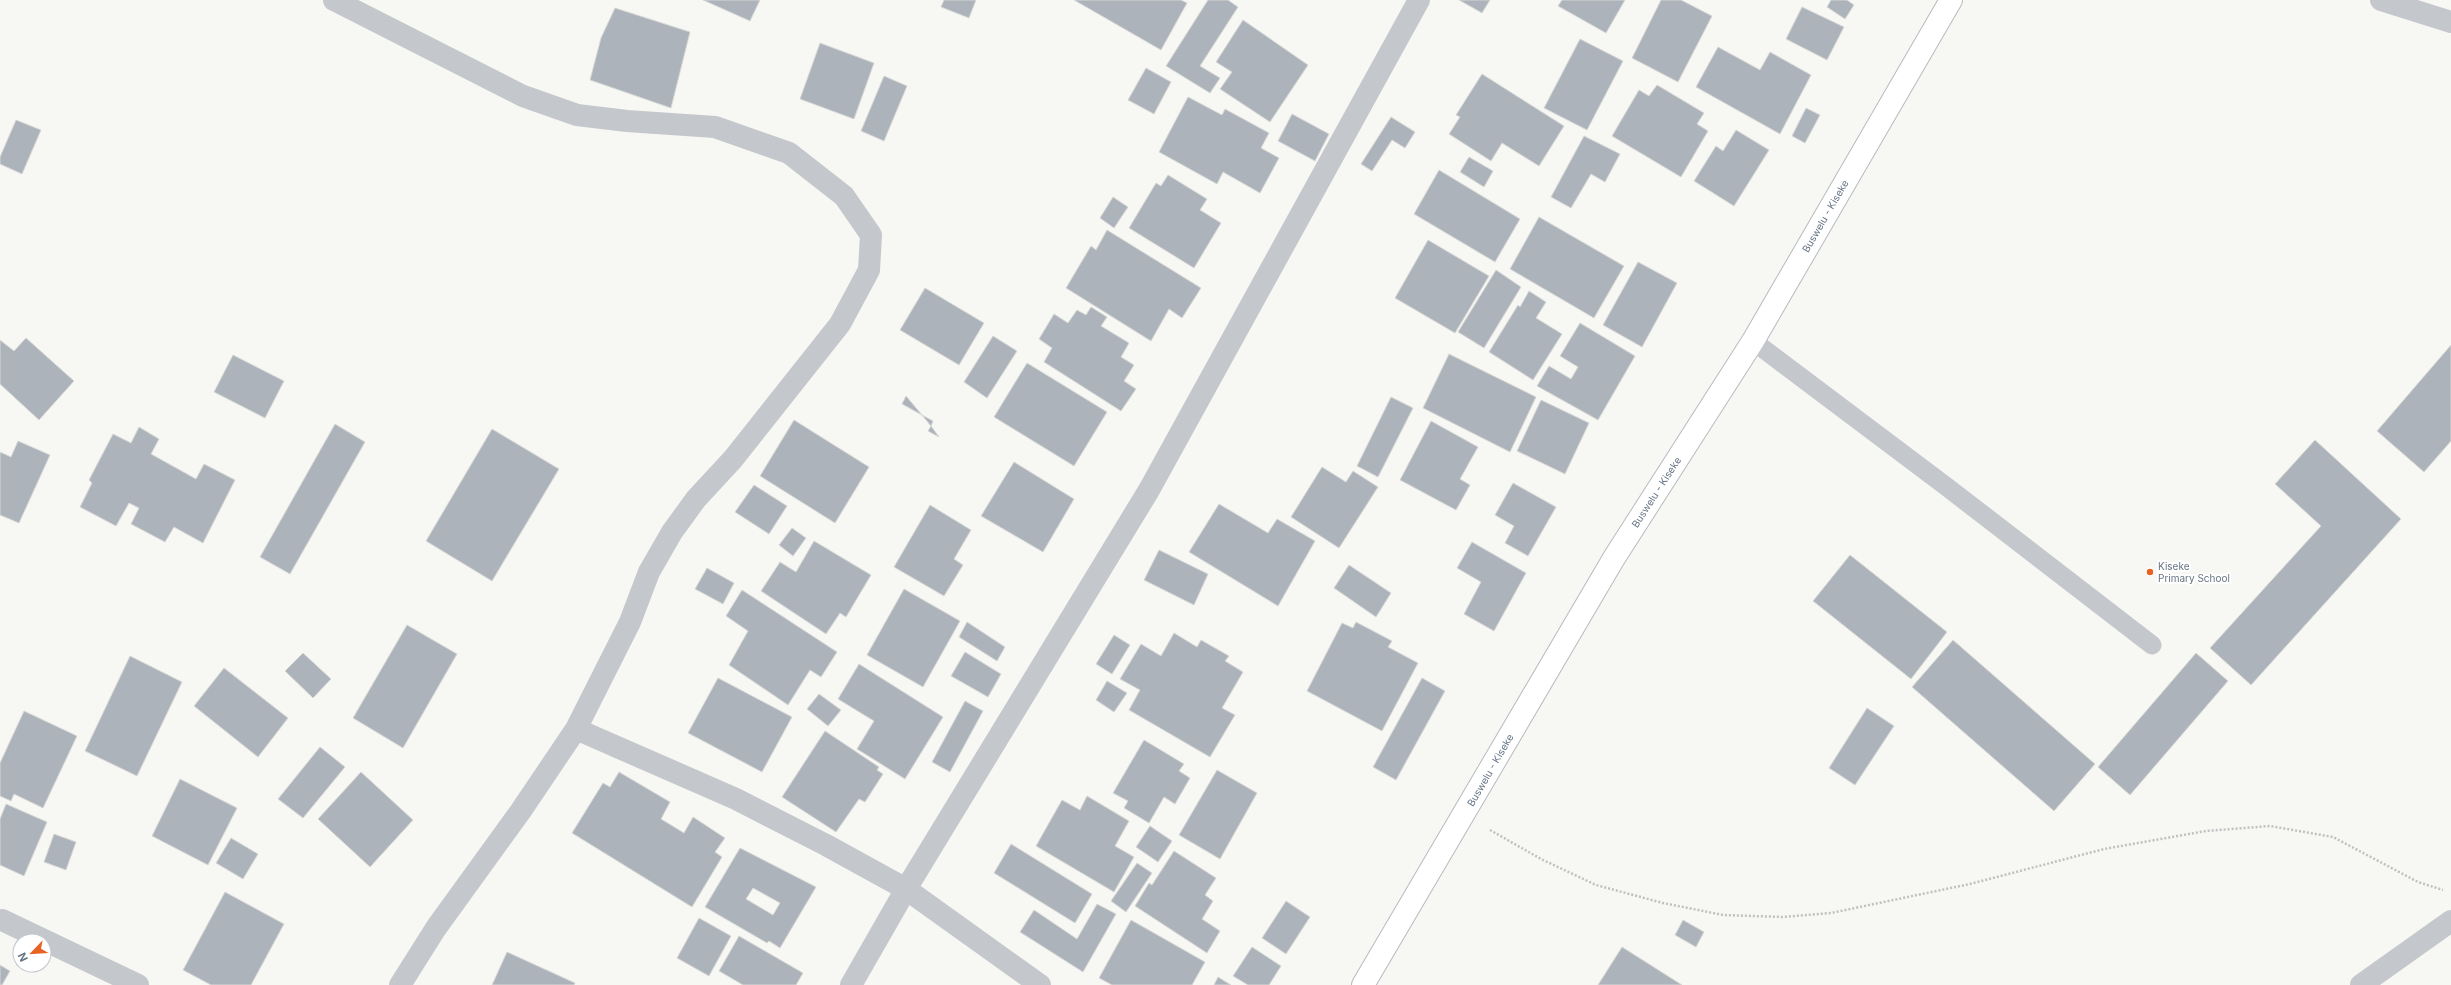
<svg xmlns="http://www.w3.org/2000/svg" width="2451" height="985" font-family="Inter,sans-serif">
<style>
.building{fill:#acb3ba;stroke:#d8d8d6;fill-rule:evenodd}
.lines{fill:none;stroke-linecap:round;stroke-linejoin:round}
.secondary-casing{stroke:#b6bbc0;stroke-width:24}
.path{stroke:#bec0c2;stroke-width:2.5;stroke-dasharray:2 2;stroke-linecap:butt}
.lane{stroke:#c4c7cb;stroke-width:19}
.street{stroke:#c4c7cb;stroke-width:22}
.secondary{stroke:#fff;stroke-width:22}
.poi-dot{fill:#e76323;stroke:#fff;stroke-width:1.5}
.labels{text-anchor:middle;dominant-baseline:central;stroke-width:4;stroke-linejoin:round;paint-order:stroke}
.street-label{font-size:10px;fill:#657485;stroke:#fff}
.poi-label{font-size:10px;fill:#657485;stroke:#fff;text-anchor:start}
</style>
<rect width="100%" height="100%" fill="#f7f7f3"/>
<path class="building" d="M703,0H760L750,21Z
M944,0H976L969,18L941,7Z
M1074,0H1181L1187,3L1161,50Z
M1208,0H1228L1238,7L1200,66L1220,78L1210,93L1166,66Z
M1459,0H1490L1482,13Z
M1562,0H1625L1606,33L1558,6Z
M1661,0H1681L1712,16L1678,82L1632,58Z
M1831,0H1847L1854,5L1845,19L1827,7Z
M1802,7L1844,27L1827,60L1786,39Z
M615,8L690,32L671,108L590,80L601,38Z
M1243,20L1308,65L1270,122L1220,89L1232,72L1216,62Z
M1580,39L1623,61L1587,130L1544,108Z
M820,43L874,63L854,119L800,99Z
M1718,47L1760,70L1770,52L1811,75L1780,134L1696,87Z
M1146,68L1171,82L1154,114L1128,100Z
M1482,74L1564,126L1539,166L1502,143L1491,161L1449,134L1460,117L1456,115Z
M884,76L907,86L884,141L861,131Z
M1657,85L1704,113L1697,124L1708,131L1681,177L1612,136L1639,90L1649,96Z
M1188,97L1222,115L1225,109L1269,133L1261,148L1279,158L1260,193L1223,172L1217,184L1159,152Z
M1806,108L1820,115L1805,143L1792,136Z
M1292,114L1329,134L1315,161L1278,141Z
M1391,117L1415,132L1405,148L1392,140L1372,171L1361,164Z
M16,120L41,130L22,174L0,164V157Z
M1736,130L1769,150L1734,206L1694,181L1716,146L1723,151Z
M1584,136L1620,154L1605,182L1591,174L1571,208L1551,197Z
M1469,157L1493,171L1484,187L1460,172Z
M1439,170L1520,219L1495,262L1414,214Z
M1168,175L1207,199L1200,210L1221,223L1194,268L1129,228L1156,183L1161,186Z
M1113,197L1128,207L1114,228L1100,218Z
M1539,217L1624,266L1594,318L1510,269Z
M1107,230L1201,288L1182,318L1169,309L1151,341L1066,288L1091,246L1096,250Z
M1428,240L1489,276L1455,333L1395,298Z
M1638,262L1677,283L1642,347L1603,325Z
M1496,270L1521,287L1484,348L1458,332Z
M925,288L984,323L959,365L900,330Z
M1529,291L1546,302L1536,318L1562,334L1533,380L1489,352L1518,305L1520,307Z
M1091,307L1107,317L1101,326L1129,343L1121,357L1134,365L1124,381L1136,389L1121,411L1044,362L1052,348L1039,339L1054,314L1068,323L1077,310L1086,315Z
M1580,323L1635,356L1598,420L1537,386L1549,366L1571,379L1578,367L1560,356Z
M993,336L1017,351L987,398L964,382Z
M26,338L74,381L39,420L0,384V340L14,351Z
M2451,345V441L2424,472L2377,431Z
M1449,354L1536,397L1510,452L1423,408Z
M233,355L284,381L265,418L214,392Z
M1027,363L1107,412L1074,466L994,417Z
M906,396L922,415L902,404Z
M1391,397L1413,408L1378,477L1357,466Z
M1541,400L1589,423L1565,474L1517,451Z
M922,415L933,421L931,426Z
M794,420L869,467L835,523L760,476Z
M1431,421L1478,447L1460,479L1470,485L1456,510L1400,480Z
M335,424L365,442L290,574L260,557Z
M931,426L939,437L928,431Z
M139,427L159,439L151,454L196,479L204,464L235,480L203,543L174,527L165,542L131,524L139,508L129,503L116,526L80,507L92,483L89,480L113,434L131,443Z
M492,429L559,469L492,581L426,541Z
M2315,440L2401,519L2251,685L2210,648L2321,526L2275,484Z
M18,441L50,455L19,523L0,515V452L11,457Z
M1014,462L1074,499L1043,552L981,516Z
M1322,467L1346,482L1353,471L1378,487L1339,548L1291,517Z
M1513,483L1556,507L1528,556L1505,543L1514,526L1495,515Z
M754,485L787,506L769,534L735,512Z
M1219,504L1268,533L1277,519L1315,541L1278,606L1189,552Z
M930,505L971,530L954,559L963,565L944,596L894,567Z
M792,528L806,538L793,556L779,545Z
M814,541L871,575L846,617L840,613L826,634L761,591L780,562L796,572Z
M1472,542L1526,573L1494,631L1464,614L1481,582L1457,568Z
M1159,550L1208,574L1194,605L1144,580Z
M1850,555L1947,632L1911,679L1813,601Z
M1349,565L1391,593L1376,617L1334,588Z
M707,568L734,583L723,604L695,589Z
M904,589L960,621L923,687L867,655Z
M742,590L837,652L821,677L810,670L788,705L729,665L748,631L726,616Z
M967,622L1005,647L997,661L959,637Z
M1356,622L1392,641L1388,647L1418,663L1382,731L1307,691L1342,623L1353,628Z
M407,625L457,654L403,748L353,718Z
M1174,633L1197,647L1201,640L1229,656L1225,661L1243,672L1222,708L1235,715L1210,757L1129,710L1140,690L1120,679L1141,644L1161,656Z
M1114,635L1130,645L1112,674L1096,664Z
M1953,640L2095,764L2054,811L1912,687Z
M965,652L1001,674L988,697L951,676Z
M303,653L331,679L313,698L285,671Z
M2196,653L2228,681L2130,795L2098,767Z
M130,656L182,682L137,776L85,751Z
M859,664L943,717L905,779L857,749L874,721L838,699Z
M224,668L288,718L258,757L194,706Z
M718,678L792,717L762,772L688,733Z
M1422,678L1445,691L1396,780L1373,767Z
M1107,681L1127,693L1114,712L1096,700Z
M819,694L841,710L828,726L807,709Z
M965,701L983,711L950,772L932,762Z
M1867,708L1894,726L1855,785L1829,768Z
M24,711L77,736L43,808L14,794L11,801L0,796V763Z
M825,731L879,767L877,770L883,774L865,802L859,799L836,832L782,797Z
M1144,740L1184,764L1179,771L1190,778L1175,804L1164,797L1149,823L1124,808L1128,801L1113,793Z
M320,747L345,767L303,818L278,799Z
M1217,770L1257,793L1220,859L1179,835Z
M361,772L413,820L370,867L318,819Z
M619,772L670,802L661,819L684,833L693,817L725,838L715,852L722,857L692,907L572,833L603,783L610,787Z
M180,779L237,808L208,865L152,836Z
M1087,796L1129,821L1115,846L1134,857L1114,892L1036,846L1062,800L1080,810Z
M6,804L47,822L24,876L0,865V819Z
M1150,826L1172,841L1158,862L1136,847Z
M54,834L76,842L66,870L44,862Z
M231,838L258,854L243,879L216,863Z
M1011,844L1092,894L1075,923L994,873Z
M740,848L816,887L780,948L769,941L767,943L705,907ZM753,888L780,903L773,915L746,899Z
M1174,851L1216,878L1205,895L1213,901L1202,919L1220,931L1207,953L1135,906L1149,883L1152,885Z
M1137,863L1152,873L1126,912L1111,901Z
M225,892L284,924L251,985H211L183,970Z
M1286,901L1310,917L1286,954L1262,938Z
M1097,904L1116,914L1083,972L1020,932L1034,910L1077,939Z
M699,918L731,936L709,976L677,958Z
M1131,920L1205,962L1192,985H1112L1099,978Z
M1683,920L1704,932L1696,947L1675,935Z
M739,936L803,973L796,985H743L719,971Z
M1252,947L1281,966L1269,985H1248L1233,976Z
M1622,947L1682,985H1598Z
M507,952L575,983L574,985H492Z
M0,965L10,971L2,985H0Z
M1218,977L1231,985H1214Z"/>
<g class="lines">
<defs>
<path id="secondary" d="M1363,985L1614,558L1753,341L1951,0"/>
</defs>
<use href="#secondary" class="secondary-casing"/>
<path class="path" d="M1490,830L1541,859L1596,885L1663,903L1723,915L1783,917L1831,913L1970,884L2104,849L2206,831L2270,826L2333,837L2418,882L2443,890"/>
<path class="lane" d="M1753,341L1947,487L2152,645"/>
<path class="street" d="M334,0L523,96L577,115L627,121L715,127L789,153L844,196L871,235L869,270L840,324L733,459L696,499L672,532L649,572L630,622L576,729L520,812L436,928L400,985
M2381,0L2451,22
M576,729L736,799L826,845L906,889L1040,985
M2,920L138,985
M851,985L906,889L1149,490L1419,0
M2361,985L2451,921"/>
<use href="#secondary" class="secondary"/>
</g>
<circle class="poi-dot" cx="2150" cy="572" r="4"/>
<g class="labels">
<g class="street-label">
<text transform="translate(1825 216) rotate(-60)">Buswelu - Kiseke</text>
<text transform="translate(1656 492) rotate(-57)">Buswelu - Kiseke</text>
<text transform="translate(1490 770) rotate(-60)">Buswelu - Kiseke</text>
</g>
<g class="poi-label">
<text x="2158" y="566">Kiseke<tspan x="2158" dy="12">Primary School</tspan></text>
</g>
</g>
<g transform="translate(32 953) rotate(245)"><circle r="19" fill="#ffffff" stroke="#c1c7ce"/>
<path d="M0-3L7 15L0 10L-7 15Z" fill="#e76323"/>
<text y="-6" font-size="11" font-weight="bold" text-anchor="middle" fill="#657485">N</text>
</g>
</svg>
